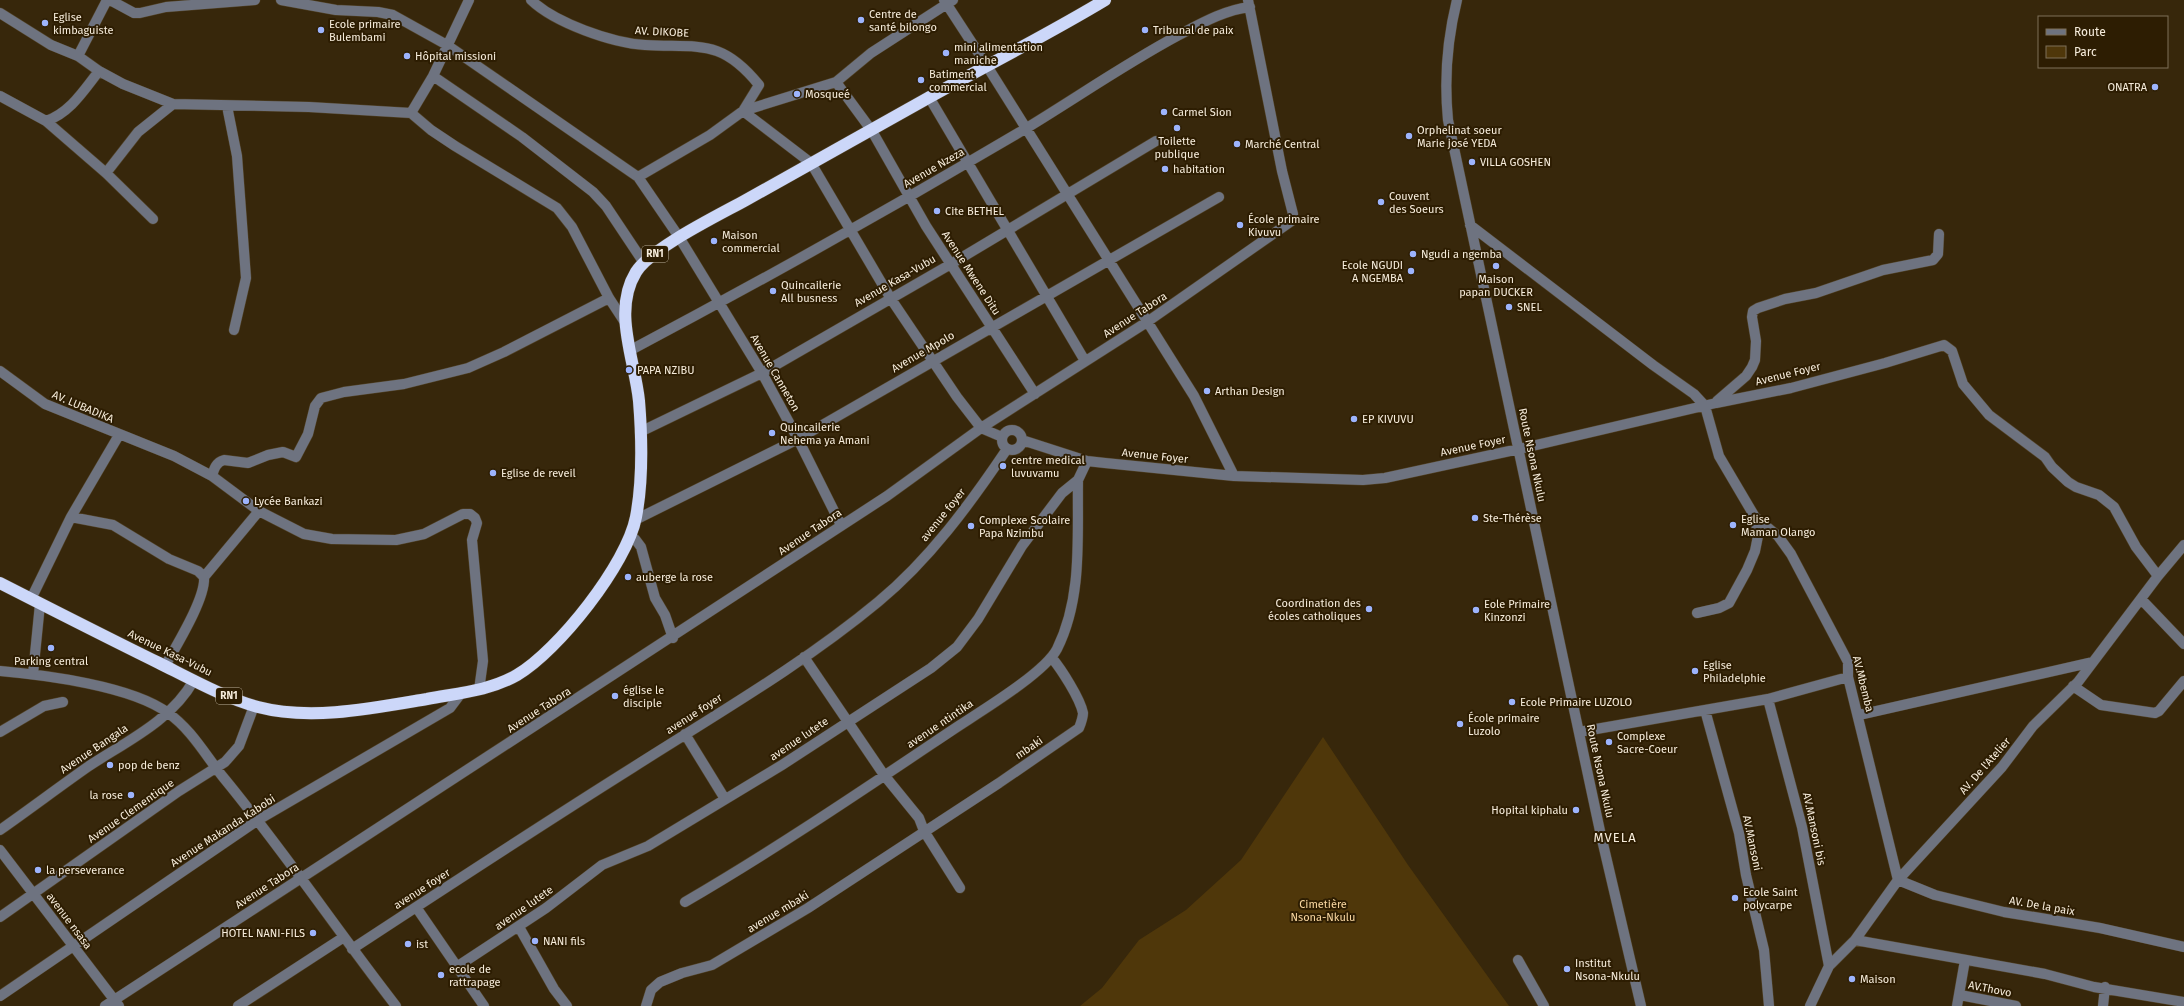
<svg xmlns="http://www.w3.org/2000/svg" width="2184" height="1006" font-family="'Fira Sans',sans-serif">
<style>
.green{fill:#4f370a}
.lines{fill:none;stroke-linecap:round;stroke-linejoin:round}
.minor-casing{stroke:#524328;stroke-width:11}
.highway-casing{stroke:#524328;stroke-width:13}
.minor{stroke:#6e7380;stroke-width:10}
.highway{stroke:#ccd7f9;stroke-width:12}
.poi-dot{fill:#9db4fd;stroke:#2d1d02;stroke-width:1.5}
.labels{text-anchor:middle;dominant-baseline:central;stroke-width:4;stroke-linejoin:round;paint-order:stroke}
.shield{fill:#2d1d02;stroke:#baaf9b;stroke-width:1}
.shield-label{font-size:10px;font-weight:bold;fill:#f7eddc}
.poi-label{font-size:11px;fill:#f7eddc;stroke:#2d1d02;text-anchor:start}
.street-label{font-size:11px;fill:#f7eddc;stroke:#2d1d02}
.park-label{font-size:11px;fill:#f9d7a1;stroke:#2d1d02}
.quarter-label{font-size:13px;letter-spacing:1px;fill:#f7eddc;stroke:#2d1d02}
</style>
<rect width="100%" height="100%" fill="#37270b"/>
<path class="green" d="M1323,737L1408,865L1509,1006H1080L1102,988L1139,940L1186,910L1241,860Z"/>
<g class="lines">
<defs>
<path id="minor" d="M110,0L134,13H140L166,7L255,0
M281,0L336,10L378,12L393,15L447,45L638,177L679,237L762,373L798,439L841,525
M531,0C555,23 612,43 645,45C699,48 721,38 759,85L743,111L811,163L891,299L957,397L981,428L1147,322L1293,220V214L1282,171L1248,0
M944,0L987,66L1194,396L1234,476
M1457,0C1447,40 1444,79 1448,120L1600,831L1641,1006
M0,13L51,45L78,56L99,71L123,84L173,104L309,107L411,113L431,130L455,146L557,208L572,227L609,298L626,324
M78,56L107,0
M433,76L522,137L593,192L606,206L644,263
M836,82L872,131L926,226L1035,394
M0,96L46,121L106,173L153,219
M929,97L1085,361
M227,106L237,156L246,278L234,330
M411,113L433,76L469,0
M46,121C70,113 84,90 99,71
M106,173L138,132L173,104
M638,177L710,135L743,111L836,82L871,53L953,0
M1470,225L1653,365L1694,394L1705,406L1719,456L1755,517L1758,536L1755,551L1747,570L1729,603L1719,608L1697,613
M629,351C763,280 895,206 1025,129C1076,98 1125,64 1177,36C1200,24 1224,10 1250,7
M0,371L45,404L174,456L212,476L259,511L304,534L332,539L396,540L424,534L463,514H470L475,518L477,523L472,540L483,661L479,690
M1717,401L1746,376L1752,367L1755,360L1756,341L1752,317L1753,311L1758,308L1785,299L1816,293L1883,270L1933,260L1938,254L1939,234
M1002 440a10 10 0 1 1 20 0a10 10 0 1 1-20 0Z
M640,432L762,373L951,264L1156,141
M1022,440L1087,461L1105,463L1234,476L1363,480L1385,478L1519,449L1716,403L1791,388L1885,363L1944,345L1952,351L1963,384L1989,415L2045,457L2052,467L2068,482L2076,487L2099,495L2114,507L2136,547L2158,576
M212,476C214,469 216,462 224,460L248,463L268,455L283,452L296,457L308,434L315,406L321,398L344,392L404,384L468,368L504,352L609,298
M71,517L113,525L169,559L198,571L204,577
M1755,517L1778,536L1791,554L1848,662V677L1898,880L1935,895L2004,912L2100,928L2184,947
M635,520L798,439L1219,197
M630,538L635,539L641,547L655,598L665,615L673,638
M31,599L71,517L119,435
M2141,599L2184,644
M804,657L884,775L919,818L924,831L960,888
M165,666C176,646 206,598 204,577L259,511
M0,671C45,675 132,686 168,713C191,729 206,756 223,777C284,851 337,930 396,1006
M33,674L40,604
M2073,686L2101,705L2155,713L2159,711L2184,681
M1768,699L1802,827L1829,966
M1705,710L1739,833L1746,875L1764,950L1769,1006
M1859,715L2093,662
M0,732L44,706L63,702
M1579,732L1768,699L1848,677
M685,734L725,799
M0,830C30,809 59,787 89,766C127,741 171,721 194,680
M0,850L119,1006
M685,902C776,849 863,790 951,731C976,714 1044,674 1057,649C1083,597 1077,536 1078,480
M416,907L484,1006
M0,917L179,791L225,762L239,746L254,706
M519,927L554,989L567,1006
M1855,940L2045,974L2094,987L2184,1002
M352,949C445,888 538,827 632,768C715,715 802,665 878,602C929,560 970,504 1007,449
M1518,960L1544,1006
M458,966L546,908L602,865L648,846L782,765L931,668L957,647L978,619L1022,546L1062,493L1078,480L1087,461
M1960,995L2016,1006
M0,996L258,820L450,708L462,692
M105,1006L887,496L981,428L1002,437
M238,1006L344,937
M646,1006L651,990L660,982L682,973L712,965L808,908L999,783L1079,728C1081,723 1083,718 1083,713C1080,698 1061,669 1052,658
M1810,1006L1829,966L1855,940L1898,880L2002,767L2033,726L2078,682L2158,576L2184,545
M1957,1006L1965,960
M2103,1006L2105,987"/>
<path id="highway" d="M0,583C53,610 106,637 159,663C189,678 227,699 258,707C311,721 374,708 427,699C458,693 489,691 517,675C558,651 627,564 636,517C643,480 642,438 639,401C635,360 612,311 636,272C651,248 719,215 746,200C806,166 868,132 928,98C987,65 1047,35 1105,0"/>
</defs>
<use href="#minor" class="minor-casing"/>
<use href="#highway" class="highway-casing"/>
<use href="#minor" class="minor"/>
<use href="#highway" class="highway"/>
</g>
<g class="poi-dot">
<circle cx="861" cy="20" r="4"/>
<circle cx="45" cy="23" r="4"/>
<circle cx="321" cy="30" r="4"/>
<circle cx="1145" cy="30" r="4"/>
<circle cx="946" cy="53" r="4"/>
<circle cx="407" cy="56" r="4"/>
<circle cx="921" cy="80" r="4"/>
<circle cx="2155" cy="87" r="4"/>
<circle cx="797" cy="94" r="4"/>
<circle cx="1164" cy="112" r="4"/>
<circle cx="1177" cy="128" r="4"/>
<circle cx="1409" cy="136" r="4"/>
<circle cx="1237" cy="144" r="4"/>
<circle cx="1472" cy="162" r="4"/>
<circle cx="1165" cy="169" r="4"/>
<circle cx="1381" cy="202" r="4"/>
<circle cx="937" cy="211" r="4"/>
<circle cx="1240" cy="225" r="4"/>
<circle cx="714" cy="241" r="4"/>
<circle cx="1413" cy="254" r="4"/>
<circle cx="1496" cy="266" r="4"/>
<circle cx="1411" cy="271" r="4"/>
<circle cx="773" cy="291" r="4"/>
<circle cx="1509" cy="307" r="4"/>
<circle cx="629" cy="370" r="4"/>
<circle cx="1207" cy="391" r="4"/>
<circle cx="1354" cy="419" r="4"/>
<circle cx="772" cy="433" r="4"/>
<circle cx="1003" cy="466" r="4"/>
<circle cx="493" cy="473" r="4"/>
<circle cx="246" cy="501" r="4"/>
<circle cx="1475" cy="518" r="4"/>
<circle cx="1733" cy="525" r="4"/>
<circle cx="971" cy="526" r="4"/>
<circle cx="628" cy="577" r="4"/>
<circle cx="1369" cy="609" r="4"/>
<circle cx="1476" cy="610" r="4"/>
<circle cx="51" cy="648" r="4"/>
<circle cx="1695" cy="671" r="4"/>
<circle cx="615" cy="696" r="4"/>
<circle cx="1512" cy="702" r="4"/>
<circle cx="1460" cy="724" r="4"/>
<circle cx="1609" cy="742" r="4"/>
<circle cx="110" cy="765" r="4"/>
<circle cx="131" cy="795" r="4"/>
<circle cx="1576" cy="810" r="4"/>
<circle cx="38" cy="870" r="4"/>
<circle cx="1735" cy="898" r="4"/>
<circle cx="313" cy="933" r="4"/>
<circle cx="535" cy="941" r="4"/>
<circle cx="408" cy="944" r="4"/>
<circle cx="1567" cy="969" r="4"/>
<circle cx="441" cy="975" r="4"/>
<circle cx="1852" cy="979" r="4"/>
</g>
<g class="labels">
<g class="shield">
<rect x="642" y="246" width="26" height="16" rx="3"/>
<rect x="216" y="688" width="26" height="16" rx="3"/>
</g>
<g class="shield-label">
<text x="655" y="254">RN1</text>
<text x="229" y="696">RN1</text>
</g>
<g class="poi-label">
<text x="869" y="14">Centre de<tspan x="869" dy="13">santé bilongo</tspan></text>
<text x="53" y="17">Eglise<tspan x="53" dy="13">kimbaguiste</tspan></text>
<text x="329" y="24">Ecole primaire<tspan x="329" dy="13">Bulembami</tspan></text>
<text x="1153" y="30">Tribunal de paix</text>
<text x="954" y="47">mini alimentation<tspan x="954" dy="13">maniche</tspan></text>
<text x="415" y="56">Hôpital missioni</text>
<text x="929" y="74">Batiment<tspan x="929" dy="13">commercial</tspan></text>
<text x="2147" y="87" text-anchor="end">ONATRA</text>
<text x="805" y="94">Mosqueé</text>
<text x="1172" y="112">Carmel Sion</text>
<text x="1417" y="130">Orphelinat soeur<tspan x="1417" dy="13">Marie josé YEDA</tspan></text>
<text x="1177" y="141" text-anchor="middle">Toilette<tspan x="1177" dy="13">publique</tspan></text>
<text x="1245" y="144">Marché Central</text>
<text x="1480" y="162">VILLA GOSHEN</text>
<text x="1173" y="169">habitation</text>
<text x="1389" y="196">Couvent<tspan x="1389" dy="13">des Soeurs</tspan></text>
<text x="945" y="211">Cite BETHEL</text>
<text x="1248" y="219">École primaire<tspan x="1248" dy="13">Kivuvu</tspan></text>
<text x="722" y="235">Maison<tspan x="722" dy="13">commercial</tspan></text>
<text x="1421" y="254">Ngudi a ngemba</text>
<text x="1403" y="265" text-anchor="end">Ecole NGUDI<tspan x="1403" dy="13">A NGEMBA</tspan></text>
<text x="1496" y="279" text-anchor="middle">Maison<tspan x="1496" dy="13">papan DUCKER</tspan></text>
<text x="781" y="285">Quincailerie<tspan x="781" dy="13">All busness</tspan></text>
<text x="1517" y="307">SNEL</text>
<text x="637" y="370">PAPA NZIBU</text>
<text x="1215" y="391">Arthan Design</text>
<text x="1362" y="419">EP KIVUVU</text>
<text x="780" y="427">Quincailerie<tspan x="780" dy="13">Nehema ya Amani</tspan></text>
<text x="1011" y="460">centre medical<tspan x="1011" dy="13">luvuvamu</tspan></text>
<text x="501" y="473">Eglise de reveil</text>
<text x="254" y="501">Lycée Bankazi</text>
<text x="1483" y="518">Ste-Thérèse</text>
<text x="1741" y="519">Eglise<tspan x="1741" dy="13">Maman Olango</tspan></text>
<text x="979" y="520">Complexe Scolaire<tspan x="979" dy="13">Papa Nzimbu</tspan></text>
<text x="636" y="577">auberge la rose</text>
<text x="1361" y="603" text-anchor="end">Coordination des<tspan x="1361" dy="13">écoles catholiques</tspan></text>
<text x="1484" y="604">Eole Primaire<tspan x="1484" dy="13">Kinzonzi</tspan></text>
<text x="51" y="661" text-anchor="middle">Parking central</text>
<text x="1703" y="665">Eglise<tspan x="1703" dy="13">Philadelphie</tspan></text>
<text x="623" y="690">église le<tspan x="623" dy="13">disciple</tspan></text>
<text x="1520" y="702">Ecole Primaire LUZOLO</text>
<text x="1468" y="718">École primaire<tspan x="1468" dy="13">Luzolo</tspan></text>
<text x="1617" y="736">Complexe<tspan x="1617" dy="13">Sacre-Coeur</tspan></text>
<text x="118" y="765">pop de benz</text>
<text x="123" y="795" text-anchor="end">la rose</text>
<text x="1568" y="810" text-anchor="end">Hopital kiphalu</text>
<text x="46" y="870">la perseverance</text>
<text x="1743" y="892">Ecole Saint<tspan x="1743" dy="13">polycarpe</tspan></text>
<text x="305" y="933" text-anchor="end">HOTEL NANI-FILS</text>
<text x="543" y="941">NANI fils</text>
<text x="416" y="944">ist</text>
<text x="1575" y="963">Institut<tspan x="1575" dy="13">Nsona-Nkulu</tspan></text>
<text x="449" y="969">ecole de<tspan x="449" dy="13">rattrapage</tspan></text>
<text x="1860" y="979">Maison</text>
</g>
<g class="street-label">
<text transform="translate(662 32) rotate(3)">AV. DIKOBE</text>
<text transform="translate(934 168) rotate(-30)">Avenue Nzeza</text>
<text transform="translate(971 273) rotate(57)">Avenue Mwene Ditu</text>
<text transform="translate(895 281) rotate(-30)">Avenue Kasa-Vubu</text>
<text transform="translate(1135 315) rotate(-33)">Avenue Tabora</text>
<text transform="translate(923 352) rotate(-30)">Avenue Mpolo</text>
<text transform="translate(775 373) rotate(60)">Avenue Canneton</text>
<text transform="translate(1788 374) rotate(-14)">Avenue Foyer</text>
<text transform="translate(83 407) rotate(23)">AV. LUBADIKA</text>
<text transform="translate(1473 446) rotate(-12)">Avenue Foyer</text>
<text transform="translate(1532 455) rotate(78)">Route Nsona Nkulu</text>
<text transform="translate(1155 456) rotate(6)">Avenue Foyer</text>
<text transform="translate(943 515) rotate(-51)">avenue foyer</text>
<text transform="translate(810 532) rotate(-34)">Avenue Tabora</text>
<text transform="translate(170 653) rotate(26)">Avenue Kasa-Vubu</text>
<text transform="translate(1863 684) rotate(76)">AV.Mbemba</text>
<text transform="translate(539 710) rotate(-33)">Avenue Tabora</text>
<text transform="translate(694 714) rotate(-33)">avenue foyer</text>
<text transform="translate(940 724) rotate(-34)">avenue ntintika</text>
<text transform="translate(799 739) rotate(-34)">avenue lutete</text>
<text transform="translate(1029 748) rotate(-34)">mbaki</text>
<text transform="translate(94 749) rotate(-34)">Avenue Bangala</text>
<text transform="translate(1985 766) rotate(-49)">AV. De l'Atelier</text>
<text transform="translate(1600 771) rotate(78)">Route Nsona Nkulu</text>
<text transform="translate(131 811) rotate(-35)">Avenue Clementique</text>
<text transform="translate(1814 829) rotate(78)">AV.Mansoni bis</text>
<text transform="translate(223 831) rotate(-33)">Avenue Makanda Kabobi</text>
<text transform="translate(1752 843) rotate(78)">AV.Mansoni</text>
<text transform="translate(267 886) rotate(-33)">Avenue Tabora</text>
<text transform="translate(422 889) rotate(-33)">avenue foyer</text>
<text transform="translate(2042 906) rotate(10)">AV. De la paix</text>
<text transform="translate(524 908) rotate(-35)">avenue lutete</text>
<text transform="translate(778 912) rotate(-31)">avenue mbaki</text>
<text transform="translate(69 921) rotate(53)">avenue nsasa</text>
<text transform="translate(1990 989) rotate(11)">AV.Thovo</text>
</g>
<g class="park-label">
<text x="1323" y="904">Cimetière<tspan x="1323" dy="13">Nsona-Nkulu</tspan></text>
</g>
<g class="quarter-label">
<text x="1615" y="837">MVELA</text>
</g>
</g>
<rect x="2038" y="16" width="130" height="52" fill="#2d1d02" stroke="#7e7059"/>
<rect x="2046" y="29" width="20" height="6" fill="#6e7380" stroke="#7e7059"/>
<text x="2074" y="36" font-size="12" fill="#f7eddc">Route</text>
<rect x="2046" y="46" width="20" height="12" fill="#4f370a" stroke="#7e7059"/>
<text x="2074" y="56" font-size="12" fill="#f7eddc">Parc</text>
</svg>
